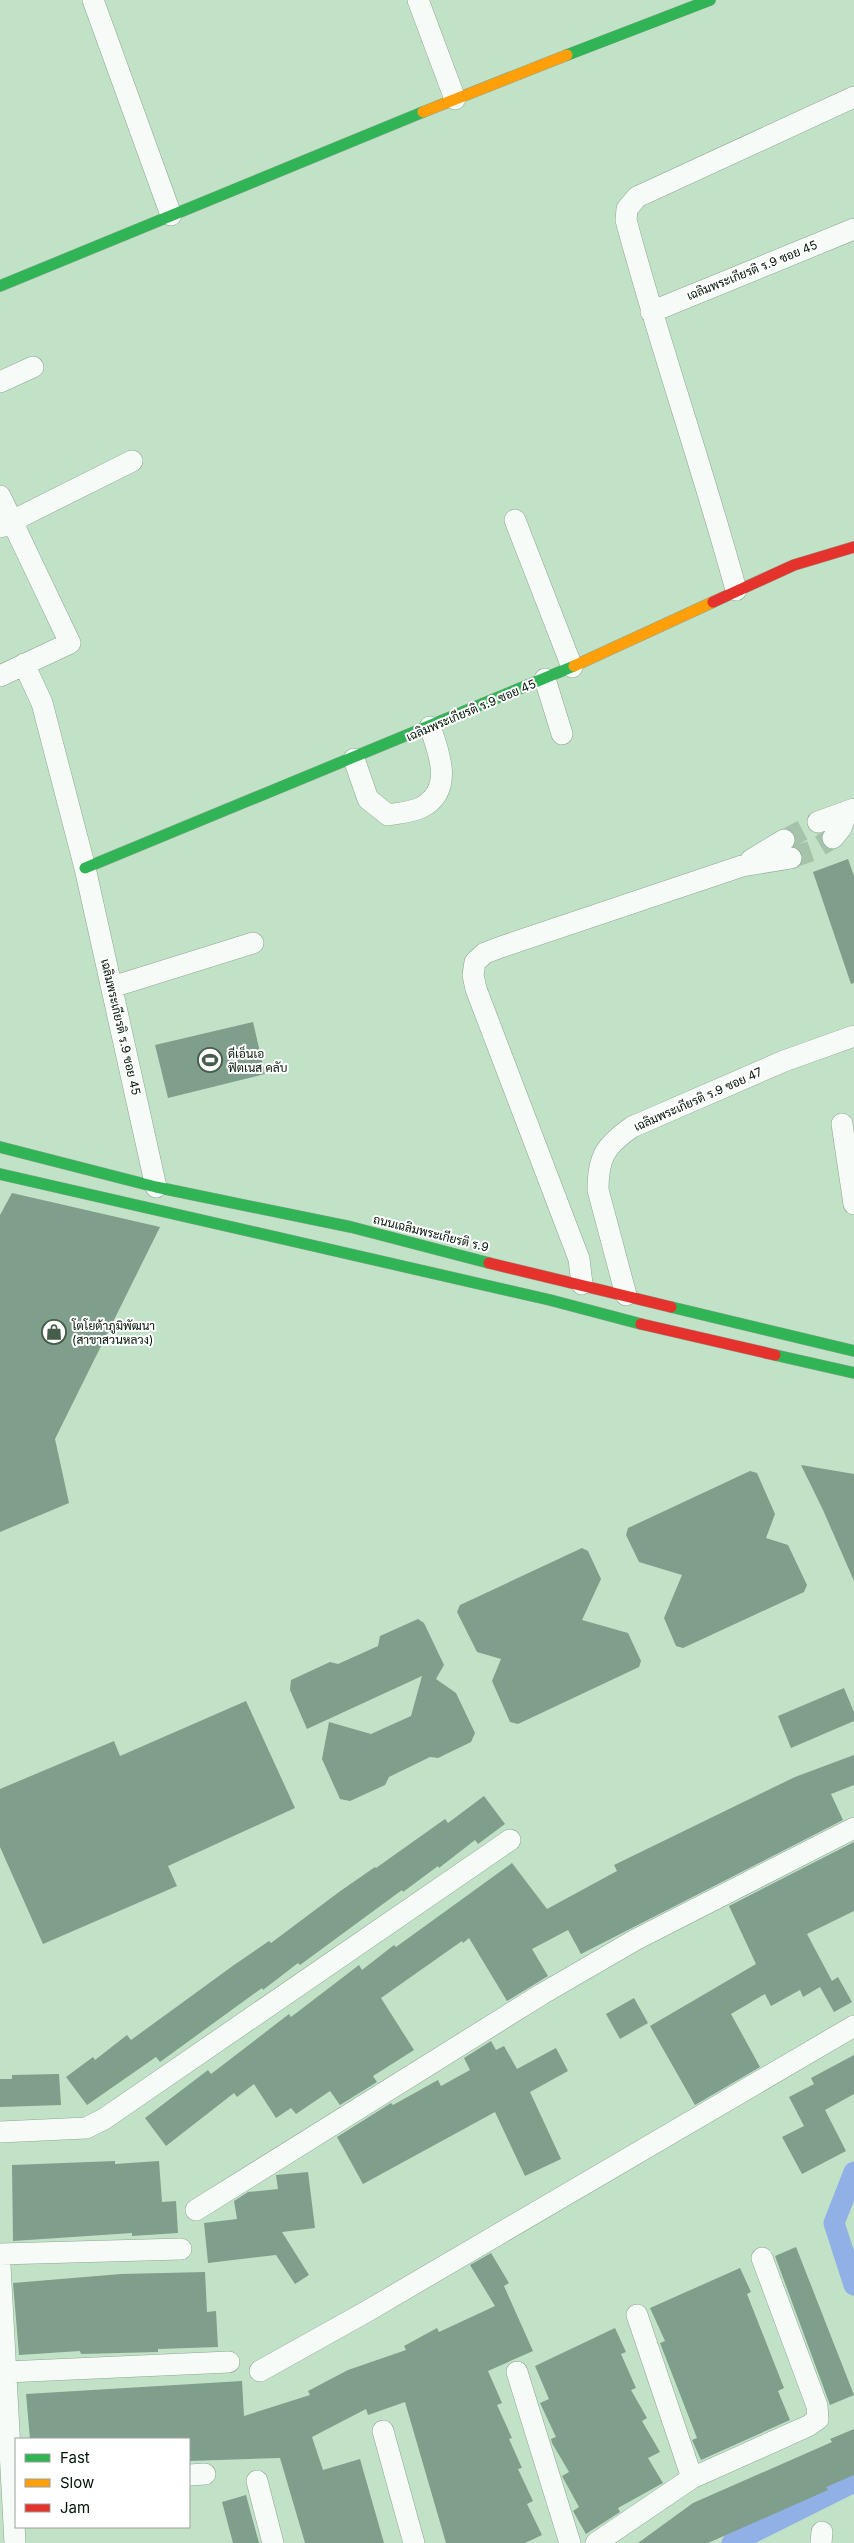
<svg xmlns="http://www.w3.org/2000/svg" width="854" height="2543" font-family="Inter,Sarabun,sans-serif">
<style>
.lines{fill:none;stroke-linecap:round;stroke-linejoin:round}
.canal{stroke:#90b0e6;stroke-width:21}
.building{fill:#7f9e8c}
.street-tunnel{stroke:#a5c3aa;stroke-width:21;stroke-dasharray:21 11;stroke-linecap:butt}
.street-casing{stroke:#8da691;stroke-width:22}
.fast-casing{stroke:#8da691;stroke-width:12}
.slow-casing{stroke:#8da691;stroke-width:12}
.jam-casing{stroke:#8da691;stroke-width:12}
.street{stroke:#f6fbf7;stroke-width:21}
.fast{stroke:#30b455;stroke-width:11}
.slow{stroke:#ff9f0a;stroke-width:11}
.jam{stroke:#e5322d;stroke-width:11}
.labels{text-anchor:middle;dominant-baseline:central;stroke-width:4;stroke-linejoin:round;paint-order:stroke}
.street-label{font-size:12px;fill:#011505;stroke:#fff}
.poi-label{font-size:12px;fill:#011505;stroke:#fff;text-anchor:start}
</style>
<rect width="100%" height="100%" fill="#c2e2c7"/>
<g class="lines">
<path class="canal" d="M854,2172L834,2223L854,2285
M732,2543L854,2482"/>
</g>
<path class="building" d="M848,859L854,876V983L851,984L813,872Z
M253,1022L265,1074L168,1098L155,1045Z
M12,1193L160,1227L55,1439L69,1503L0,1532V1215Z
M801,1465L854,1474V1581L823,1510Z
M750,1471L757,1473L775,1514L766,1538L788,1545L807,1585L804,1592L683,1648L676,1646L664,1618L682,1575L639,1562L626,1535L628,1528Z
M582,1548L588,1551L601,1579L582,1620L628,1633L641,1661L639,1667L518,1724L510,1722L492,1681L501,1659L477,1652L457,1612L460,1605Z
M418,1619L424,1623L444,1665L436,1679L456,1693L475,1733L471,1742L438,1758L430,1757L389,1777L385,1785L350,1801L340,1799L322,1759L329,1722L371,1734L411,1716L422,1676L307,1729L290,1690L291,1680L330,1662L338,1664L378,1646L380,1636Z
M844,1688L854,1712V1721L791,1748L778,1716Z
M246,1701L295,1808L168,1866L177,1886L43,1944L0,1847V1789L114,1741L120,1756Z
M854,1755V1785L831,1794L843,1820L581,1954L568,1930L532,1949L548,1976L507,2001L469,1938L463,1943L462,1941L381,1998L414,2050L373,2076L377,2082L340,2105L330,2091L296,2114L291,2108L276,2118L254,2084L237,2097L234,2093L166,2146L145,2118L208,2070L211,2074L289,2014L291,2017L359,1965L362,1970L394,1945L396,1947L512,1863L547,1909L617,1871L614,1865L795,1777Z
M484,1796L505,1824L478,1844L475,1840L439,1868L438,1866L403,1892L402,1890L300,1965L298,1963L263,1990L262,1988L160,2062L156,2057L87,2105L66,2077L93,2057L95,2060L127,2035L131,2040L234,1965L269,1941L271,1943L339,1892L375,1867L376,1868L445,1819L448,1823Z
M854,1842V1911L807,1934L832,1981L838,1977L852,2002L834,2012L820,1987L803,1997L800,1990L771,2006L765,1994L731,2014L760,2067L695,2105L650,2026L756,1964L729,1906Z
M634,1998L648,2023L620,2039L606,2014Z
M491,2041L496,2050L504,2046L517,2069L556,2048L568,2071L530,2092L561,2159L525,2176L495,2112L363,2184L337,2137L391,2103L393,2105L438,2080L441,2086L470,2070L464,2058Z
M854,2055V2094L825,2110L846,2151L802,2174L782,2137L804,2126L789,2097L814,2084L811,2078Z
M59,2074L61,2105L0,2107V2079H12V2075Z
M115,2161V2164L159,2161L162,2202L176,2201L178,2233L132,2236V2233L13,2241L12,2165Z
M308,2172L315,2228L282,2232L309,2275L295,2284L276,2255L208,2263L204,2223L237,2219L234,2201L248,2192L278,2189L276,2175Z
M796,2247L854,2395L830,2405L775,2256Z
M491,2253L509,2283L504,2286L533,2351L488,2371L502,2403L497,2405L512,2438L509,2439L522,2468L518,2469L533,2501L527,2504L542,2535L525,2543H446L405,2402L368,2415L366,2409L312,2437L323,2470L360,2459L384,2543H305L280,2458L189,2461V2439H30L26,2394L242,2381L244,2416L310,2395L308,2391L348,2370L406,2350L404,2346L437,2328L439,2332L495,2306L470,2265Z
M740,2268L751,2292L747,2294L784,2388L778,2391L790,2420L701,2460L692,2440L697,2438L660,2343L665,2341L650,2308Z
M205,2272L207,2312L216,2311L218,2347L158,2349V2352L81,2354L80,2351L19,2355L13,2283L121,2274Z
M615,2328L626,2352L621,2354L636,2388L631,2390L647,2418L642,2421L660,2452L648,2458L663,2483L618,2508L620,2512L586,2534L573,2511L579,2507L562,2476L569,2472L552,2443L551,2439L556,2437L540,2403L549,2399L535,2366Z
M854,2429V2475L826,2487L828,2490L708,2543H638L693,2503L832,2442L830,2439Z
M246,2495L259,2543H233L222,2502Z"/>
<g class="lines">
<path class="street-tunnel" d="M784,840L818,822
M791,858L811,851L833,838"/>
<defs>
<path id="street" d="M93,0L171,215
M418,0L455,99
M651,312L854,229
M0,382L33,367
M0,496L70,643L0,676
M515,520L572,667
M0,527L132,461
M736,590C702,465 659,344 626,220L627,209L637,197L854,97
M24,664L42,703L85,868L156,1187
M545,679L562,734
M354,759L368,799L388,815C399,813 413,812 422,807C454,790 439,752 430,727
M818,822L854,809
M833,838L841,828L847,812
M751,860L784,840
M112,987L253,943
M842,1124L854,1204
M582,1284L579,1259L476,989L473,975L475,962L485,953L501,947L742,866L791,858
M626,1295L598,1190C598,1157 605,1146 632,1127L784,1061L854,1036
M0,2132L86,2128L104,2119L510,1840
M196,2210L542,1994L635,1940L854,1828
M0,2254L181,2249
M0,2265L15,2543
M637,2315L692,2478
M260,2371L364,2313L854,2026
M6,2372L229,2362
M517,2372L570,2543
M383,2431L414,2543
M189,2475L205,2474
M257,2481L273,2543
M596,2543L692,2478L808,2426L818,2419L817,2406L762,2258
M821,2543L822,2532"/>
<path id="fast" d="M567,55L710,0
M0,286L423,112
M85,868L574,666
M0,1147L156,1187L351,1227L489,1263
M0,1174L550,1300L641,1324
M671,1307L854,1351
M775,1355L854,1373"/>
<path id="slow" d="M423,112L567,55
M574,666L713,602"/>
<path id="jam" d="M713,602L794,565L854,547
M489,1263L671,1307
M641,1324L775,1355"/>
</defs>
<use href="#street" class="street-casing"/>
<use href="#fast" class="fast-casing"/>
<use href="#slow" class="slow-casing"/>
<use href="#jam" class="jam-casing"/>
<use href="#street" class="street"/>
<use href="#fast" class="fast"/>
<use href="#slow" class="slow"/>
<use href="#jam" class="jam"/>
</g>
<defs>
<symbol id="stadium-ring" viewBox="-11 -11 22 22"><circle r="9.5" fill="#fff" stroke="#455d49" stroke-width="1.5"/><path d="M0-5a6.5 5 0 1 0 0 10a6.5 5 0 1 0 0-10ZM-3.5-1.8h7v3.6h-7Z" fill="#455d49"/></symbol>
<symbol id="shop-ring" viewBox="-11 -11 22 22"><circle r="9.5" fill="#fff" stroke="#455d49" stroke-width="1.5"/><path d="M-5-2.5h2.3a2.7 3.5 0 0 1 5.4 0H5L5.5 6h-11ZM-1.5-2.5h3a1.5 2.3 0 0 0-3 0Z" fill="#455d49"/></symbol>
</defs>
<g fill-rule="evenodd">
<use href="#stadium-ring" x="196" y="1046" width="28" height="28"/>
<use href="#shop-ring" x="40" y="1318" width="28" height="28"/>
</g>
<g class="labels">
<g class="street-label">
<text transform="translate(752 270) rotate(-22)">เฉลิมพระเกียรติ ร.9 ซอย 45</text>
<text transform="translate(471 710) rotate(-23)">เฉลิมพระเกียรติ ร.9 ซอย 45</text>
<text transform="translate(121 1027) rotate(77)">เฉลิมพระเกียรติ ร.9 ซอย 45</text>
<text transform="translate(698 1099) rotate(-24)">เฉลิมพระเกียรติ ร.9 ซอย 47</text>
<text transform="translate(431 1233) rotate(14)">ถนนเฉลิมพระเกียรติ ร.9</text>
</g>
<g class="poi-label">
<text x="228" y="1053">ดีเอ็นเอ<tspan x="228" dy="14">ฟิตเนส คลับ</tspan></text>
<text x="72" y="1325">โตโยต้าภูมิพัฒนา<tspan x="72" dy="14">(สาขาสวนหลวง)</tspan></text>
</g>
</g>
<rect x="15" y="2438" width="175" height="90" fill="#ffffff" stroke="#99a19b"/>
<rect x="25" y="2454" width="25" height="8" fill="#30b455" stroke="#99a19b"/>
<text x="60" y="2463" font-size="15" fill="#011505">Fast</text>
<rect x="25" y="2479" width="25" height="8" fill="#ff9f0a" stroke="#99a19b"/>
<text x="60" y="2488" font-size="15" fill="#011505">Slow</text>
<rect x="25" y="2504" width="25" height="8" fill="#e5322d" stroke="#99a19b"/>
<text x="60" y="2513" font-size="15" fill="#011505">Jam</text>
</svg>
